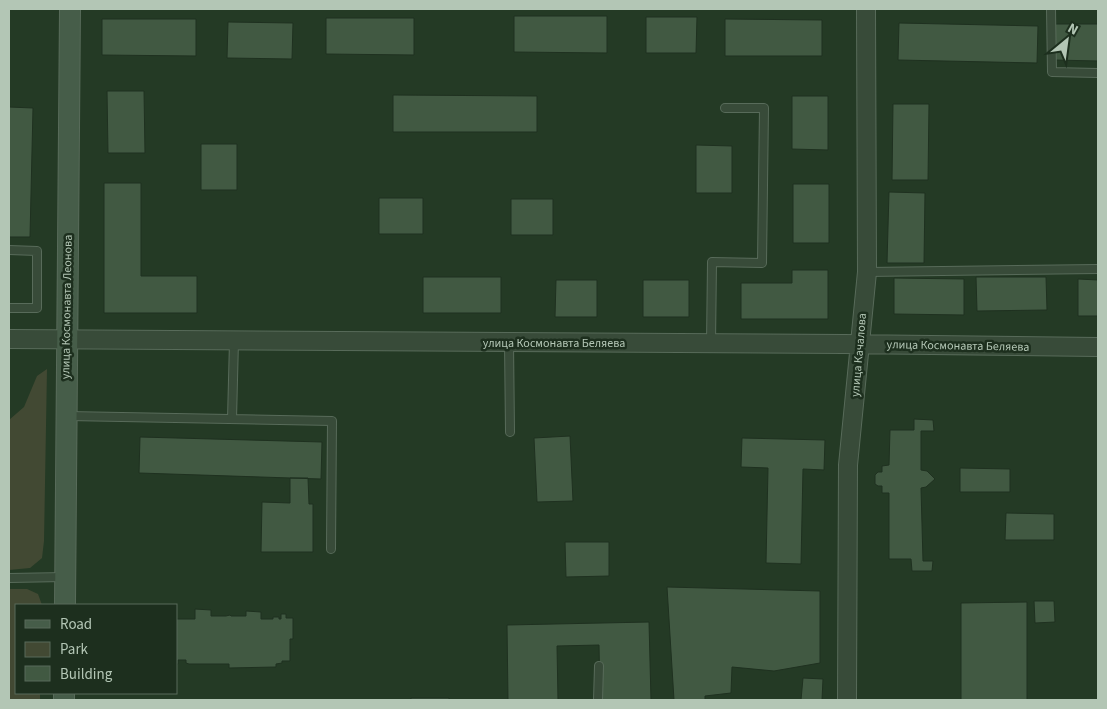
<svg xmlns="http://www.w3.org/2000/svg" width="1107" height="709" font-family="'Source Sans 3',sans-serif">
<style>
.green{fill:#424933}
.building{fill:#415942;stroke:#1f3120}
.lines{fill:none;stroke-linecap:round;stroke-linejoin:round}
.service-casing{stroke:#586b5a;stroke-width:10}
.tertiary-casing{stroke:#586b5a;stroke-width:20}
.secondary-casing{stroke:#586b5a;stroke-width:22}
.service{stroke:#384b39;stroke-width:8}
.tertiary{stroke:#384b39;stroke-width:18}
.secondary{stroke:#465d49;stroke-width:20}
.labels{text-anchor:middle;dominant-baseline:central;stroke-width:5;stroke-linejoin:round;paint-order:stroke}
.street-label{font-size:12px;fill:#b3c6b5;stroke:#1d2f1e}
</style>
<rect width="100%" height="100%" fill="#243a25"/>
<path class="green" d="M47,369L44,541L42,558L30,568L9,570V420L24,407L37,376Z
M9,589H27L38,594L42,605H16V693H40V700H9Z"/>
<path class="building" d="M514,16H607V53L514,52Z
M646,17H697L696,53H646Z
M326,18H414V55L326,54Z
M102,19H196V56L102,55Z
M725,19L822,20V56H725Z
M228,22L293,23L292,59L227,58Z
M899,23L1038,26L1037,63L898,60Z
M1055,24H1098V61L1054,60Z
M107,91H144L145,153H108Z
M393,95L537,96V132H393Z
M792,96H828V150L792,149Z
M893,104H929L928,180H892Z
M9,107L33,108L30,237H9Z
M201,144H237V190H201Z
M696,145L732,146V193H696Z
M104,183H141V276H197V313H104Z
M793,184H829V243H793Z
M889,192L925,193L924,263H887Z
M379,198H423V234H379Z
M511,199H553V235H511Z
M792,270H828V319H741V283H792Z
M423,277H501V313H423Z
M976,277H1046L1047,310L977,311Z
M894,278L964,279V315L894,314Z
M1078,279L1098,280V316H1078Z
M556,280H597V317H555Z
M643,280H689V317H643Z
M914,419L933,420L934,431H921V470L927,471L935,479L926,487L921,488L923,561H933L932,571H912L911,559H889V493H882V486H878L875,484V475L878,472H882V466L889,465L890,430H914Z
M570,436L573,501L537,502L534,438Z
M140,437L322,442L321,479L139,473Z
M742,438L825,440L824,470L803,469L801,564L766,563L768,468L741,467Z
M960,468L1010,469V492H960Z
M290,478H308L309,504H313V552H261L262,502L290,503Z
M1006,513L1054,514V540H1005Z
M565,542H609V576L566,577Z
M667,587L820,591V663L774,671L732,667L731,693L705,696V700H674Z
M1034,601H1054L1055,622L1035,623Z
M1027,602V700H961V603Z
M195,609L211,610V616H226L230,615L231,616H246V611L261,612V619H273V617H279V619H281V614H286V618H293V639H290V661H282V663L276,664V667L229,668V664H189L186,663V660H178V664H176V619H195Z
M649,622L651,700H600L599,645L557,646L558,700H508L507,625Z
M803,678L823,679L822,700H801Z
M411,698H449V700H411Z"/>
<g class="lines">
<defs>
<path id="service" d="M1051,9L1052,72L1098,73
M9,250L37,251V308H9
M867,272L1098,269
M509,343L510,432
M711,344L712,262L762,263L764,108H725
M68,416L332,421L331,549
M232,419L234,341
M9,578L65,577
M598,700L599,666"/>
<path id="tertiary" d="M9,339L844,344L1098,347
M847,700L848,465L867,272L866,9"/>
<path id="secondary" d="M65,605L70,9
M64,700V693"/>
</defs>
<use href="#service" class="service-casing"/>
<use href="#tertiary" class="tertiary-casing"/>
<use href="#secondary" class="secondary-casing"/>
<use href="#service" class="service"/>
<use href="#tertiary" class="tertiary"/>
<use href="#secondary" class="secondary"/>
</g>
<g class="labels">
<g class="street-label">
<text transform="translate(67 307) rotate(-89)">улица Космонавта Леонова</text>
<text x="554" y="343">улица Космонавта Беляева</text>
<text transform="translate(958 346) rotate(1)">улица Космонавта Беляева</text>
<text transform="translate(859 355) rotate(-85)">улица Качалова</text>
</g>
</g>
<rect width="1107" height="709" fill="none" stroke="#b3c6b5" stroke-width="20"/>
<rect x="15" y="604" width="162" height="90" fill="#1d2f1e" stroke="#596b5a"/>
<rect x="25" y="620" width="25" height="8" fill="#465d49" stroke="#596b5a"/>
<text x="60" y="629" font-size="15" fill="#b3c6b5">Road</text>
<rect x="25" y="642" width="25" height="15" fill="#424933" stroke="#596b5a"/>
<text x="60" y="654" font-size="15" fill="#b3c6b5">Park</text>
<rect x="25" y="666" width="25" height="15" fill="#415942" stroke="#596b5a"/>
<text x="60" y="679" font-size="15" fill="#b3c6b5">Building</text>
<g transform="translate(1067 40) rotate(29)" stroke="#1d2f1e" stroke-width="4" paint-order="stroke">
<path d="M0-4L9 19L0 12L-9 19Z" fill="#b3c6b5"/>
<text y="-8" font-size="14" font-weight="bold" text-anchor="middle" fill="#b3c6b5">N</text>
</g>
</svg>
